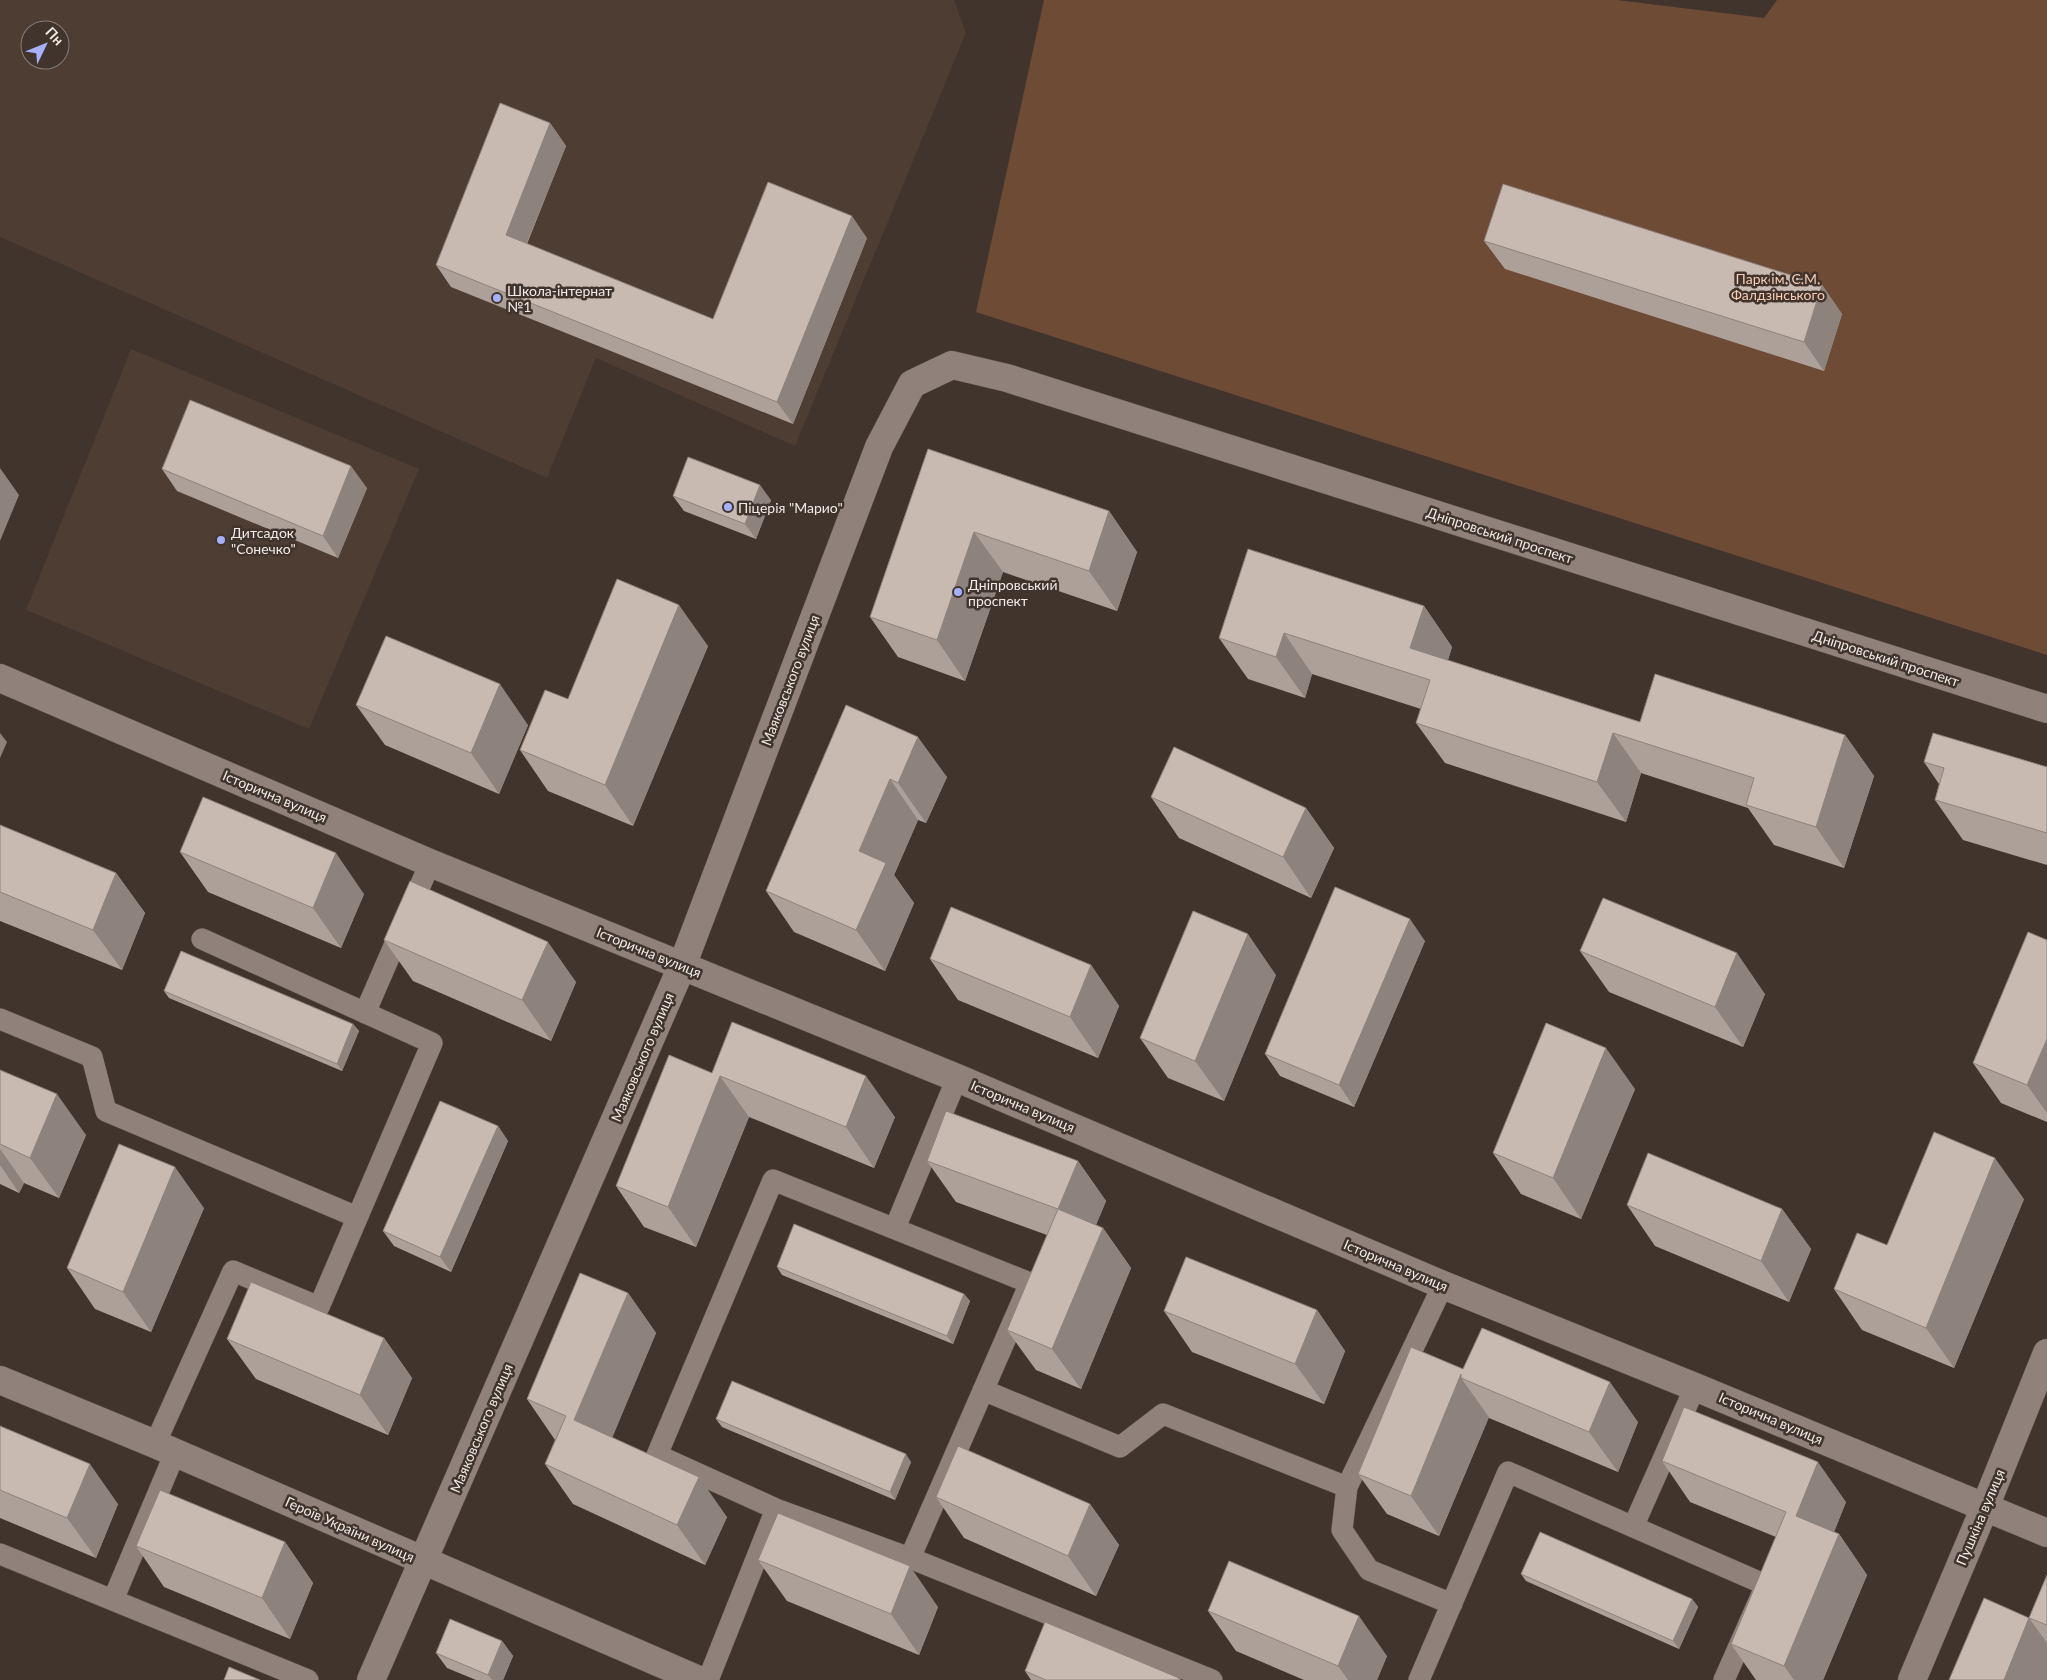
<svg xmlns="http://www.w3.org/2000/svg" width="2047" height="1680" font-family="Lato,sans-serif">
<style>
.built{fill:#4e3d32;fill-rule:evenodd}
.green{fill:#6e4b35}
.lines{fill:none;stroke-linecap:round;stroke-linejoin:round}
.lane-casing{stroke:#5b514b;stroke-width:22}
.street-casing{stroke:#5b514b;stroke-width:29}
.lane{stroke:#90827a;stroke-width:21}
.street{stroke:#90827a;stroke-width:28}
.wall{fill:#ada098}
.shaded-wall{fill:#8d827c}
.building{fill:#c9bab1;stroke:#8d827c}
.poi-dot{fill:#a6b1fc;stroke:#40342d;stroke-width:2}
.labels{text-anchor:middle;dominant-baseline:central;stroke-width:5;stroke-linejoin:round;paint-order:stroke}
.park-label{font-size:14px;fill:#f7cdb4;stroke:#40342d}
.poi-label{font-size:14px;fill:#f2eae5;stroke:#40342d;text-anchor:start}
.street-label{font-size:14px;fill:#f2eae5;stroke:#40342d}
</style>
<rect width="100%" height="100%" fill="#40342d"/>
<path class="built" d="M0,0H954L966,33L795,446L596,358L547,478L0,237ZM30,30H60V60H30Z
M131,349L419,469L309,729L26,610Z"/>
<path class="green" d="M1044,0H1617L1764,18L1777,0H2047V655L976,312Z"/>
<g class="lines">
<defs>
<path id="lane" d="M365,1013L430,863
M0,1019L92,1057L106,1111L357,1217
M773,1180L1030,1283L910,1558L776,1509L657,1455Z
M895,1228L957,1078
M983,1390L1120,1447L1163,1414L1347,1487L1443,1285
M155,1444L233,1271L319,1307L432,1043L202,939
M1347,1487L1342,1530L1369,1570L1452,1604
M1633,1527L1695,1387
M0,1554L308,1680
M910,1558L1212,1680
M113,1600L175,1453
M708,1680L776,1509
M1419,1680L1508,1472L1766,1585L1724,1680"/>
<path id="street" d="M0,678L430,863L957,1078L1443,1285L1695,1387L2047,1533
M0,1380L155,1444L699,1680
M371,1680L682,966L879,447L912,384L952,365L1007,378L2047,709
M1912,1680L1985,1507L2047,1353"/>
</defs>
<use href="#lane" class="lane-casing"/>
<use href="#street" class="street-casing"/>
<use href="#lane" class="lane"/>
<use href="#street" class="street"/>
</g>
<path class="wall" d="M550,123L566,146L527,244L713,319L867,238L793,424L451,287L436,265Z
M1484,241L1822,285L1842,314L1824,371L1505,269Z
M928,449L1109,511L1137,552L1117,611L1003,572L965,681L898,657L870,617Z
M162,469L367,488L338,558L177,491Z
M673,496L771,500L756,539L684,511Z
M1424,606L1452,647L1448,660L1640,722L1845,735L1874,776L1844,868L1774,845L1748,808L1641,773L1626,822L1445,763L1416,723L1421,709L1312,674L1305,698L1248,679L1219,638Z
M708,646L633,826L548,791L520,750L568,699Z
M356,705L528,725L499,794L385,745Z
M846,705L947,777L926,823L918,820L894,875L914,903L885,971L794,932L766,891Z
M1924,762L2047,767V865L1963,840L1935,800L1939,784Z
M1151,797L1306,808L1334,848L1311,898L1179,838Z
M0,825L116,873L145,913L122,970L0,921Z
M180,852L364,894L341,948L208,892Z
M384,940L576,982L551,1041L413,981Z
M2047,940V1122L2001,1103L1973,1063Z
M1425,941L1354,1107L1280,1076L1265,1054Z
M1580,951L1765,994L1743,1047L1609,992Z
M930,959L1091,965L1119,1006L1098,1058L958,1000Z
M1276,975L1224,1101L1168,1078L1140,1038Z
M164,991L353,1024L359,1031L342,1071L169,998Z
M0,1070L86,1135L59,1198L24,1183L19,1193L0,1184Z
M712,1073L895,1117L874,1168L749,1117L696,1247L644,1227L616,1186Z
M1635,1089L1581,1219L1521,1194L1493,1153Z
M498,1126L508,1141L451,1272L394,1246L383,1231Z
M927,1161H1078L1106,1201L1096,1225L1103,1228L1131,1268L1081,1389L1036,1370L1007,1330L1047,1235L956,1202Z
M2024,1199L1954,1368L1862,1330L1834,1289L1887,1245Z
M1627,1205L1782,1209L1811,1249L1789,1302L1655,1246Z
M204,1208L151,1332L95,1309L67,1268Z
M777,1267L964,1294L970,1301L953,1344L782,1275Z
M628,1293L656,1333L612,1437L727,1517L705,1565L573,1504L545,1464L555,1440L527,1399Z
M1317,1310L1345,1351L1324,1404L1192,1352L1164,1311Z
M384,1338L412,1378L388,1435L256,1379L227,1339Z
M1463,1369L1638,1422L1618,1472L1489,1418V1417L1439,1536L1387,1514L1358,1474Z
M716,1419L911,1462L895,1500L722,1427Z
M0,1426L118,1504L96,1558L0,1518Z
M1662,1461L1846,1502L1834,1532L1839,1534L1867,1575L1823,1680H1756L1731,1644L1776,1537L1690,1502Z
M936,1497L1090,1504L1119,1545L1096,1596L964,1538Z
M285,1542L313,1583L290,1639L164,1587L136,1546Z
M758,1560L938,1607L919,1655L787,1601Z
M1521,1574L1692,1599L1698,1607L1679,1649L1526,1581Z
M2047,1575V1680L2029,1618Z
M1208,1611L1387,1656L1377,1680H1304L1236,1651Z
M502,1641L513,1656L503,1680H476L447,1668L436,1653Z
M1025,1671L1179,1678L1181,1680H1031Z"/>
<path class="shaded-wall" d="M550,123L566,146L521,257L506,235Z
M852,216L867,238L793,424L777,402Z
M1822,285L1842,314L1824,371L1804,342Z
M351,466L367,488L338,558L323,536Z
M0,468L19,495L0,541Z
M760,485L771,500L756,539L745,524Z
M1109,511L1137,552L1117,611L1089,571Z
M974,532L1003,572L965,681L937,640Z
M679,605L708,646L633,826L605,785Z
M1424,606L1452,647L1439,688L1410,648Z
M1284,633L1312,674L1305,698L1276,657Z
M500,684L528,725L499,794L471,753Z
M0,733L7,742L0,758Z
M1613,733L1641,773L1626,822L1597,782Z
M1845,735L1874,776L1844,868L1816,827Z
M918,737L947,777L926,823L898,783Z
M890,779L918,820L894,875L914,903L885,971L856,930L859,851Z
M1306,808L1334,848L1311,898L1283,857Z
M336,853L364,894L341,948L313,908Z
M116,873L145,913L122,970L93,930Z
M1410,919L1425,941L1354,1107L1339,1085Z
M1248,934L1276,975L1224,1101L1195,1061Z
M548,942L576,982L551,1041L522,1000Z
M1737,953L1765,994L1743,1047L1715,1007Z
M1091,965L1119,1006L1098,1058L1070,1017Z
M353,1024L359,1031L342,1071L337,1064Z
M2047,1039V1113L2027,1085Z
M1606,1048L1635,1089L1581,1219L1553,1178Z
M720,1076L749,1117L696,1247L668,1207Z
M866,1076L895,1117L874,1168L846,1127Z
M57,1094L86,1135L59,1198L30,1158Z
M498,1126L508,1141L451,1272L440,1257Z
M0,1149L24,1183L19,1193L0,1165Z
M1995,1158L2024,1199L1954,1368L1926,1328Z
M1078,1161L1106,1201L1086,1249L1058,1209Z
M175,1167L204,1208L151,1332L123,1292Z
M1782,1209L1811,1249L1789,1302L1761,1261Z
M1103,1228L1131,1268L1081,1389L1052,1349Z
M628,1293L656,1333L603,1460L574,1420Z
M964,1294L970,1301L953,1344L947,1336Z
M1317,1310L1345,1351L1324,1404L1295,1364Z
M384,1338L412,1378L388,1435L360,1395Z
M1461,1374V1378L1489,1417L1439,1536L1411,1496Z
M1610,1382L1638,1422L1618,1472L1589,1432Z
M906,1454L911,1462L895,1500L890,1492Z
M1818,1462L1846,1502L1824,1557L1796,1516Z
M90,1464L118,1504L96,1558L67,1518Z
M699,1477L727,1517L705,1565L677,1525Z
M1090,1504L1119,1545L1096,1596L1068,1556Z
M1839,1534L1867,1575L1823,1680H1794L1784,1666Z
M285,1542L313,1583L290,1639L262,1598Z
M910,1566L938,1607L919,1655L891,1614Z
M1692,1599L1698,1607L1679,1649L1673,1641Z
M1359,1616L1387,1656L1377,1680H1348L1338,1666Z
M2029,1618L2047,1643V1680H2004Z
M502,1641L513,1656L503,1680H492L488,1675Z"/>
<path class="building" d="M500,103L550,123L506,235L713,319L768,182L852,216L777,402L436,265Z
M1503,184L1822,285L1804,342L1484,241Z
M190,400L351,466L323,536L162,469Z
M928,449L1109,511L1089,571L974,532L937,640L870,617Z
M688,457L760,485L745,524L673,496Z
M1248,549L1424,606L1410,648L1640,722L1655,674L1845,735L1816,827L1746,805L1754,778L1613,733L1597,782L1416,723L1430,680L1284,633L1276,657L1219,638Z
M617,579L679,605L605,785L520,750L545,690L568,699Z
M386,636L500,684L471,753L356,705Z
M846,705L918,737L898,783L890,779L859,851L886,863L856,930L766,891Z
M1933,733L2047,767V833L1935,800L1944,768L1924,762Z
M1174,747L1306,808L1283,857L1151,797Z
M203,797L336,853L313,908L180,852Z
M0,825L116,873L93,930L0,892Z
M410,881L548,942L522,1000L384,940Z
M1335,887L1410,919L1339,1085L1265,1054Z
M1603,898L1737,953L1715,1007L1580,951Z
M951,907L1091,965L1070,1017L930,959Z
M1193,911L1248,934L1195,1061L1140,1038Z
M2028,932L2047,940V1039L2027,1085L1973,1063Z
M181,951L353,1024L337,1064L164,991Z
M732,1022L866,1076L846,1127L720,1076L668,1207L616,1186L669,1055L712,1073Z
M1546,1023L1606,1048L1553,1178L1493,1153Z
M0,1070L57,1094L30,1158L0,1144Z
M440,1101L498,1126L440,1257L383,1231Z
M946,1111L1078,1161L1058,1209L1103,1228L1052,1349L1007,1330L1058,1209L927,1161Z
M1934,1132L1995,1158L1926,1328L1834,1289L1857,1233L1887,1245Z
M119,1144L175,1167L123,1292L67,1268Z
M1648,1153L1782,1209L1761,1261L1627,1205Z
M794,1224L964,1294L947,1336L777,1267Z
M1186,1257L1317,1310L1295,1364L1164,1311Z
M580,1273L628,1293L574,1420L699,1477L677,1525L545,1464L566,1416L527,1399Z
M251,1282L384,1338L360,1395L227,1339Z
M1482,1328L1610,1382L1589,1432L1461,1378V1374L1411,1496L1358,1474L1411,1347L1463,1369Z
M732,1381L906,1454L890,1492L716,1419Z
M1684,1407L1818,1462L1796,1516L1839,1534L1784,1666L1731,1644L1786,1512L1662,1461Z
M0,1426L90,1464L67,1518L0,1490Z
M958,1446L1090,1504L1068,1556L936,1497Z
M160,1490L285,1542L262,1598L136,1546Z
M778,1513L910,1566L891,1614L758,1560Z
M1540,1532L1692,1599L1673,1641L1521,1574Z
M1229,1561L1359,1616L1338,1666L1208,1611Z
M2047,1575V1625L2029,1618Z
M1984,1598L2029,1618L2004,1680H1949Z
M450,1619L502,1641L488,1675L436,1653Z
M1045,1622L1179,1678L1178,1680H1046L1025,1671Z
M229,1667L260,1680H224Z"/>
<g class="poi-dot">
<circle cx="497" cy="298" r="5"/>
<circle cx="728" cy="507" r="5"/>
<circle cx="221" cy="540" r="5"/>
<circle cx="958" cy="592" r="5"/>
</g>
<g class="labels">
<g class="park-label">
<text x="1778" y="278">Парк ім. С.М.<tspan x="1778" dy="16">Фалдзінського</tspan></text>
</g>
<g class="poi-label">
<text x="507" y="290">Школа-інтернат<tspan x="507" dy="16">№1</tspan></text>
<text x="738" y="507">Піцерія "Марио"</text>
<text x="231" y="532">Дитсадок<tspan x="231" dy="16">"Сонечко"</tspan></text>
<text x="968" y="584">Дніпровський<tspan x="968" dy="16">проспект</tspan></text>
</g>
<g class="street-label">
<text transform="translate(1500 535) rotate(18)">Дніпровський проспект</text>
<text transform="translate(1886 658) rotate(18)">Дніпровський проспект</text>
<text transform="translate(790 680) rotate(-69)">Маяковського вулиця</text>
<text transform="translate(275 796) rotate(23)">Історична вулиця</text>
<text transform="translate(649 952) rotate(22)">Історична вулиця</text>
<text transform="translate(642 1057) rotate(-67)">Маяковського вулиця</text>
<text transform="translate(1023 1106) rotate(23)">Історична вулиця</text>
<text transform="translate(1396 1265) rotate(23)">Історична вулиця</text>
<text transform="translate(1771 1418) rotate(23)">Історична вулиця</text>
<text transform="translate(481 1428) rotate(-67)">Маяковського вулиця</text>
<text transform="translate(1980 1517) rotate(-67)">Пушкіна вулиця</text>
<text transform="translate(350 1529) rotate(24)">Героїв України вулиця</text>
</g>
</g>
<g transform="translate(45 45) rotate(47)"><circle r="24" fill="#40342d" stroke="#877d77"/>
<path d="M0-4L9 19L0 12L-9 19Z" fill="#a6b1fc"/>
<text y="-8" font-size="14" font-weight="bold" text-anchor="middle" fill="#f2eae5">Пн</text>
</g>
</svg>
